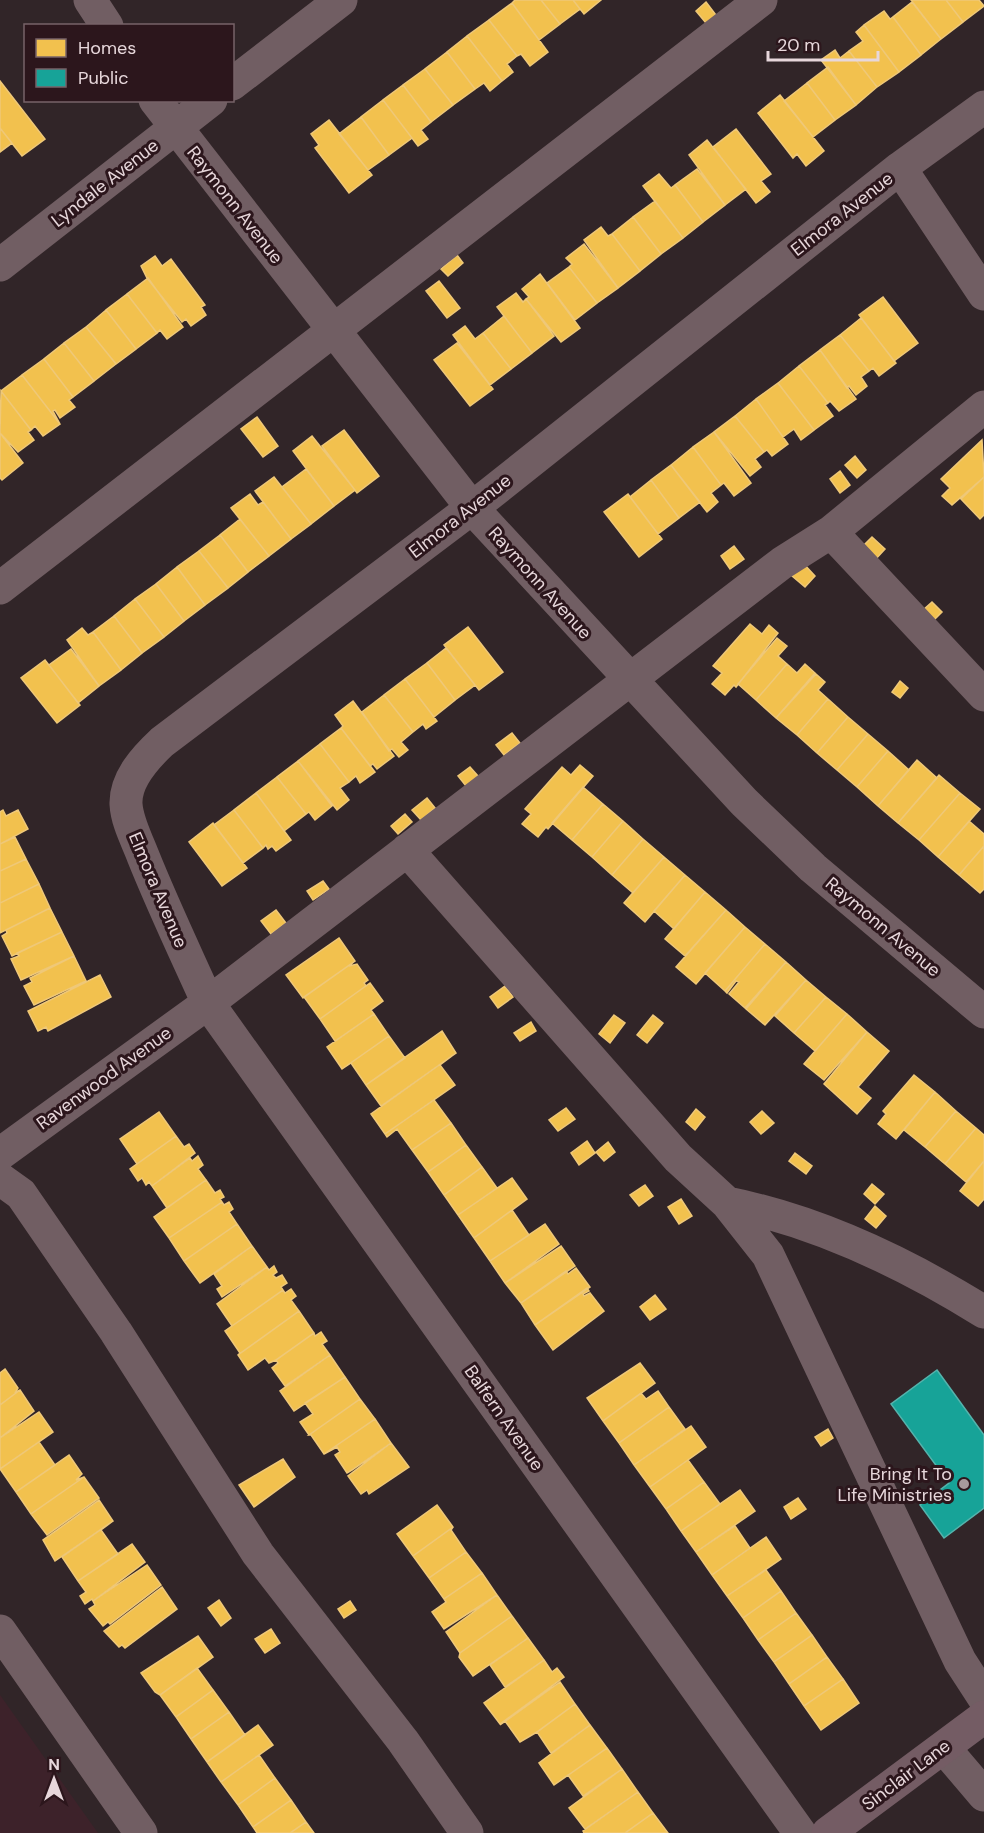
<svg xmlns="http://www.w3.org/2000/svg" width="984" height="1833" font-family="'DM Sans',sans-serif">
<style>
.built{fill:#3d222a}
.homes{fill:#f2c14e;stroke:#efc878;stroke-width:1.5}
.public{fill:#17a398;stroke:#55b3ac;stroke-width:1.5}
.lines{fill:none;stroke-linecap:round;stroke-linejoin:round}
.minor{stroke:#715e63;stroke-width:33}
.major{stroke:#745c64;stroke-width:33}
.poi-dot{fill:#a7999c;stroke:#2c161c;stroke-width:2}
.labels{text-anchor:middle;dominant-baseline:central;stroke-width:6;stroke-linejoin:round;paint-order:stroke}
.street-label{font-size:18px;fill:#e7d7db;stroke:#2c161c}
.poi-label{font-size:18px;fill:#e7d7db;stroke:#2c161c;text-anchor:end}
</style>
<rect width="100%" height="100%" fill="#312528"/>
<path class="built" d="M0,1695L98,1833H0Z"/>
<path class="homes" d="M515,0H541L560,24L539,40L512,3Z
M541,0H573L580,9L560,24Z
M573,0H601L584,14Z
M911,0H946L963,22L941,39Z
M946,0H979L984,6L963,22Z
M706,2L716,15L706,23L696,11Z
M912,2L941,39L921,55L893,17Z
M512,3L548,52L530,66L521,54L517,56L489,20Z
M884,11L890,19L893,17L921,55L899,72L864,25Z
M489,20L517,56L507,64L513,72L502,81L467,36Z
M864,25L899,72L877,87L849,51L863,41L856,32Z
M467,36L502,81L490,91L484,83L475,89L447,52Z
M835,50L840,58L849,51L877,87L856,105L821,60Z
M447,52L475,89L453,105L425,69Z
M828,67L856,105L835,120L807,83Z
M425,69L453,105L431,122L403,85Z
M0,81L45,139L22,156L0,128Z
M807,83L835,120L813,137L784,101Z
M403,85L431,122L421,130L428,139L418,146L383,100Z
M780,95L824,151L806,166L797,154L793,158L758,113Z
M383,100L412,138L389,155L361,117Z
M361,117L389,155L368,170L339,134Z
M329,120L372,175L349,193L315,148L319,145L311,134Z
M0,128L12,143L0,152Z
M736,129L771,174L761,181L770,192L756,203L713,147Z
M707,140L746,189L725,205L689,155Z
M697,169L725,205L703,222L675,185Z
M659,174L671,188L675,185L703,222L683,238L643,186Z
M655,201L683,238L661,254L633,217Z
M633,217L661,254L640,271L612,234Z
M601,227L608,236L612,234L640,271L618,288L584,240Z
M584,244L618,288L597,303L569,267L572,264L566,258Z
M457,255L463,263L448,276L441,269Z
M155,256L162,266L171,259L205,305L201,307L206,315L191,326L186,319L182,322L147,278L141,266Z
M569,267L597,303L575,320L547,283Z
M540,274L580,328L561,342L526,299L529,297L522,289Z
M148,278L183,327L167,339L160,330L157,333L127,294Z
M439,281L460,308L447,318L426,291Z
M516,293L523,302L526,299L554,336L532,353L497,307Z
M127,294L157,333L136,349L106,310Z
M883,297L918,343L894,361L859,315Z
M106,310L136,349L116,364L86,327Z
M504,316L532,353L511,369L483,333Z
M861,318L896,363L879,376L873,368L869,371L840,335Z
M465,326L475,339L483,333L511,369L490,385L453,335Z
M86,327L116,364L94,381L64,343Z
M840,335L869,371L861,377L867,386L856,395L849,386L847,388L820,350Z
M64,343L94,381L73,397L44,359Z
M457,343L493,389L470,406L434,360Z
M820,350L856,399L839,411L830,401L828,403L799,366Z
M44,359L73,397L69,400L75,407L60,418L55,410L53,411L60,424L22,375Z
M799,366L828,403L825,405L833,416L814,430L778,383Z
M22,375L60,424L43,436L35,426L31,430L1,391Z
M778,383L814,430L801,440L794,429L783,437L756,399Z
M1,391L31,430L28,432L34,440L18,452L0,433Z
M756,399L788,444L772,456L767,450L764,452L735,416Z
M735,416L764,452L755,459L761,467L750,476L714,432Z
M257,417L278,446L263,457L241,429Z
M344,430L379,476L357,493L322,446Z
M714,432L751,483L734,496L724,483L721,485L693,447Z
M0,433L23,463L2,480L0,478Z
M312,436L355,490L334,506L293,451Z
M982,440L984,477L952,505L942,496L950,488L941,479Z
M693,447L721,485L711,493L718,502L707,512L671,465Z
M855,456L866,470L857,478L845,465Z
M671,465L700,502L679,518L651,480Z
M306,469L334,506L311,524L282,487Z
M840,471L850,485L840,493L830,479Z
M274,477L311,524L291,539L255,491Z
M984,477V515L980,519L961,499Z
M651,480L679,518L658,534L630,497Z
M250,494L258,505L263,502L291,539L269,556L231,508Z
M628,494L662,539L639,557L604,512Z
M240,519L269,556L248,572L220,535Z
M220,535L248,572L228,588L199,551Z
M872,537L885,549L874,561L861,548Z
M734,546L744,559L730,569L721,556Z
M199,551L228,588L205,605L177,567Z
M803,563L815,576L805,587L792,576Z
M177,567L205,605L184,621L156,584Z
M156,584L184,621L164,637L135,599Z
M135,599L164,637L142,653L114,616Z
M932,602L942,612L933,621L923,610Z
M114,616L142,653L121,670L93,632Z
M750,624L762,634L769,625L778,633L736,687L734,685L725,695L712,684L722,673L713,666Z
M468,627L503,672L479,690L444,645Z
M82,628L88,635L93,632L121,670L99,686L67,640Z
M777,638L787,646L778,656L787,664L756,700L738,684Z
M446,648L475,685L455,700L427,663Z
M71,649L99,686L78,703L49,665Z
M45,660L80,705L57,723L21,678Z
M427,663L455,700L434,717L405,679Z
M787,664L797,673L805,664L815,673L776,718L756,700Z
M816,674L825,682L818,690L828,699L797,735L776,718Z
M405,679L437,721L426,729L423,724L413,732L384,695Z
M900,681L908,688L900,698L892,692Z
M384,695L413,732L401,742L408,750L399,757L392,749L389,751L362,712Z
M828,699L848,717L817,753L797,735Z
M353,701L394,756L377,769L373,764L370,766L341,728L343,726L335,715Z
M848,717L868,734L837,770L817,753Z
M341,728L375,772L360,783L356,776L349,782L320,744Z
M512,733L520,743L504,755L496,745Z
M868,734L888,751L857,787L837,770Z
M320,744L349,782L340,788L349,800L337,810L298,761Z
M888,751L909,770L878,806L857,787Z
M917,760L937,778L898,823L878,806Z
M298,761L332,806L315,820L309,812L306,814L277,777Z
M580,765L593,776L548,829L546,827L538,837L522,824L531,814L525,809L562,767L571,775Z
M470,767L478,776L466,786L458,776Z
M939,775L960,793L919,840L898,823Z
M277,777L306,814L284,831L256,793Z
M583,787L603,804L572,840L552,823Z
M256,793L291,840L276,851L272,846L268,849L266,845L263,848L234,810Z
M960,793L980,809L938,857L919,840Z
M427,798L435,808L421,820L412,810Z
M603,804L623,821L592,857L572,840Z
M3,810L6,816L18,810L28,829L0,844V812Z
M234,810L263,848L243,863L214,825Z
M405,814L412,822L398,834L391,826Z
M623,821L643,839L612,875L592,857Z
M969,821L984,834V846L959,875L938,857Z
M213,823L247,868L222,886L189,842Z
M15,837L26,859L0,871V844Z
M643,839L664,857L633,893L612,875Z
M984,846V889L980,893L959,875Z
M664,857L685,875L645,922L624,903Z
M26,859L39,884L0,903V871Z
M685,875L705,892L674,929L654,911Z
M323,881L329,889L313,900L307,891Z
M39,884L50,908L0,933V903Z
M705,892L726,910L685,956L665,939Z
M50,908L62,932L12,956L2,936L7,933L6,930Z
M276,910L286,923L271,934L261,921Z
M726,910L745,927L696,984L676,967Z
M745,927L765,944L725,991L705,973Z
M62,932L74,956L21,980L11,959L19,956L17,953Z
M339,938L355,961L303,998L286,975Z
M765,944L786,962L745,1008L729,994L739,982L736,981L727,993L725,991Z
M74,956L86,981L34,1005L24,986L32,982L30,978Z
M355,961L349,966L357,964L368,980L364,983L366,986L370,983L320,1019L304,997Z
M786,962L806,980L765,1025L746,1009Z
M100,975L111,997L48,1031L46,1027L38,1031L28,1011Z
M806,980L826,997L794,1033L775,1016Z
M370,983L383,1001L371,1010L374,1014L335,1041L320,1019Z
M505,986L513,997L498,1008L490,997Z
M826,997L847,1014L815,1051L794,1033Z
M374,1014L389,1036L342,1069L327,1047Z
M847,1014L867,1032L824,1080L804,1064Z
M614,1015L625,1023L610,1043L599,1034Z
M653,1015L663,1023L647,1043L637,1035Z
M531,1022L536,1031L520,1041L514,1033Z
M442,1031L456,1053L381,1106L366,1085Z
M867,1032L889,1051L858,1087L871,1098L857,1114L824,1084Z
M389,1036L405,1058L366,1085L351,1063L342,1069Z
M456,1053L440,1065L455,1085L385,1134L371,1114Z
M914,1075L935,1092L896,1139L878,1124L886,1114L883,1111Z
M935,1092L956,1111L925,1147L904,1130Z
M434,1100L451,1123L412,1150L397,1129L387,1137L385,1134Z
M566,1108L575,1119L558,1131L549,1120Z
M696,1109L705,1117L695,1130L686,1122Z
M762,1111L774,1123L761,1134L750,1122Z
M956,1111L976,1128L945,1164L925,1147Z
M159,1112L176,1136L137,1164L120,1139Z
M451,1123L466,1145L428,1172L412,1150Z
M976,1128L984,1135V1161L966,1182L945,1164Z
M176,1136L184,1147L189,1144L195,1153L152,1186L149,1182L146,1185L142,1178L138,1181L130,1169Z
M587,1141L595,1153L579,1165L571,1153Z
M608,1142L615,1152L604,1161L596,1152Z
M466,1145L482,1167L444,1195L428,1172Z
M795,1153L812,1166L806,1174L789,1161Z
M198,1156L203,1165L198,1169L206,1180L167,1208L152,1186L190,1158L192,1161Z
M984,1161V1199L978,1206L960,1191Z
M482,1167L497,1188L458,1215L444,1195Z
M512,1178L527,1199L474,1238L458,1215Z
M206,1180L215,1193L220,1190L224,1197L220,1199L222,1202L169,1238L154,1217Z
M872,1184L884,1194L875,1204L864,1194Z
M645,1185L653,1196L639,1206L630,1195Z
M681,1199L692,1216L679,1224L668,1207Z
M222,1202L224,1205L229,1202L233,1209L229,1212L237,1224L184,1261L169,1238Z
M875,1206L886,1216L876,1228L865,1219Z
M512,1210L529,1235L490,1261L474,1238Z
M237,1224L252,1246L200,1283L184,1261Z
M545,1224L559,1244L505,1283L490,1261Z
M252,1246L267,1267L222,1297L217,1289L222,1286L214,1274Z
M561,1246L575,1266L521,1303L505,1283Z
M274,1266L277,1272L273,1275L276,1278L282,1275L287,1283L281,1287L283,1290L232,1326L217,1304L267,1267L269,1270Z
M576,1268L590,1287L535,1325L521,1303L566,1271L568,1274Z
M587,1288L589,1291L583,1294L584,1296L590,1293L604,1311L553,1350L535,1325Z
M291,1289L296,1296L291,1300L299,1311L238,1355L240,1353L225,1331L283,1290L285,1293Z
M655,1295L666,1309L650,1320L640,1307Z
M299,1311L314,1333L276,1360L269,1363L265,1358L248,1370L238,1355Z
M321,1332L327,1341L322,1344L330,1355L285,1386L272,1368L278,1363L276,1360L314,1333L315,1336Z
M330,1355L345,1377L294,1411L280,1391Z
M640,1363L655,1383L603,1421L587,1398Z
M5,1369L18,1388L15,1393L20,1390L0,1405V1373Z
M345,1377L360,1399L309,1435L300,1422L313,1414L305,1403Z
M20,1390L34,1411L0,1438V1405Z
M658,1391L669,1407L619,1443L603,1421L641,1393L646,1399Z
M360,1399L375,1419L324,1454L311,1435H309Z
M669,1407L685,1429L634,1465L619,1443Z
M39,1412L53,1432L0,1469V1438Z
M375,1419L391,1443L352,1470L347,1473L335,1455L340,1452L337,1447L324,1454Z
M691,1426L706,1447L650,1487L634,1465Z
M828,1429L833,1438L821,1446L815,1437Z
M39,1442L55,1465L16,1492L0,1469Z
M391,1443L409,1467L369,1494L367,1490L361,1494L348,1476Z
M69,1455L82,1474L76,1480L84,1477L31,1514L16,1492Z
M283,1459L295,1477L254,1507L239,1485Z
M688,1460L704,1482L666,1509L650,1487Z
M84,1477L99,1498L47,1535L31,1514Z
M704,1482L720,1504L681,1531L666,1509Z
M740,1490L755,1511L696,1552L681,1531Z
M798,1498L806,1509L791,1519L784,1507Z
M99,1500L113,1521L55,1561L43,1540Z
M437,1505L453,1527L413,1556L397,1534Z
M113,1521L101,1530L118,1554L78,1581L62,1557Z
M735,1526L750,1548L712,1575L696,1552Z
M453,1527L451,1530L466,1552L429,1578L413,1556Z
M766,1537L781,1559L727,1596L712,1575Z
M132,1544L145,1562L93,1601L92,1599L85,1604L80,1596L86,1592L78,1581Z
M466,1552L482,1573L444,1599L429,1578Z
M147,1565L161,1585L110,1624L108,1622L103,1626L89,1609L95,1605L93,1601Z
M766,1570L781,1591L743,1618L727,1596Z
M482,1573L497,1595L444,1629L432,1612L446,1602L444,1599Z
M162,1587L177,1609L125,1648L122,1645L119,1647L104,1631Z
M781,1591L796,1613L758,1640L743,1618Z
M497,1595L512,1616L460,1653L446,1632Z
M219,1600L231,1618L221,1626L208,1608Z
M350,1601L356,1610L344,1618L338,1609Z
M796,1613L812,1635L774,1662L758,1640Z
M512,1616L528,1638L473,1676L459,1657L460,1653Z
M271,1629L280,1643L265,1653L255,1639Z
M812,1635L827,1657L789,1684L774,1662Z
M198,1636L213,1657L160,1695L155,1692L141,1673Z
M528,1638L544,1660L505,1687L490,1665Z
M827,1657L843,1679L804,1706L789,1684Z
M544,1660L552,1672L557,1668L564,1677L500,1724L484,1703Z
M197,1668L213,1690L176,1717L160,1695Z
M843,1679L859,1703L821,1730L804,1706Z
M560,1682L575,1704L537,1732L520,1742L505,1721L500,1725Z
M213,1690L229,1712L191,1739L176,1717Z
M575,1704L590,1725L551,1753L537,1732Z
M229,1712L245,1735L207,1762L191,1739Z
M258,1725L273,1745L221,1782L207,1762Z
M590,1725L607,1748L554,1785L539,1763Z
M607,1748L622,1769L583,1796L568,1775L554,1785Z
M259,1755L275,1778L238,1805L221,1782Z
M622,1769L638,1792L585,1829L569,1808Z
M275,1778L291,1800L253,1827L238,1805Z
M638,1792L653,1813L625,1833H584L583,1831Z
M291,1800L306,1822L290,1833H257L253,1827Z
M653,1813L668,1833H625Z
M306,1822L314,1833H290Z"/>
<path class="public" d="M937,1370L984,1435V1508L944,1538L920,1505L949,1483L891,1404Z"/>
<g class="lines">
<path class="minor" d="M90,0L107,26
M232,84L341,0
M155,100L472,508L744,802L813,868L984,1012
M900,168L984,294
M0,265L211,100
M831,532L984,695
M0,588L761,0
M407,850L678,1158L727,1203L768,1255L960,1661L984,1698
M0,1154L208,1003L782,563L831,532L984,407
M0,1179L21,1194L116,1332L258,1554L403,1741L467,1833
M727,1203C817,1221 907,1264 984,1312
M0,1631L141,1833
M944,1748L984,1795
M800,1833L208,1003C186,954 163,906 143,856C137,840 127,822 126,804C125,779 146,757 162,742L472,508L900,168L984,107"/>
<path class="major" d="M828,1833L984,1717"/>
</g>
<circle class="poi-dot" cx="964" cy="1484" r="6"/>
<g class="labels">
<g class="street-label">
<text transform="translate(105 183) rotate(-38)">Lyndale Avenue</text>
<text transform="translate(235 205) rotate(52)">Raymonn Avenue</text>
<text transform="translate(842 214) rotate(-38)">Elmora Avenue</text>
<text transform="translate(460 516) rotate(-38)">Elmora Avenue</text>
<text transform="translate(540 583) rotate(48)">Raymonn Avenue</text>
<text transform="translate(158 890) rotate(67)">Elmora Avenue</text>
<text transform="translate(883 927) rotate(40)">Raymonn Avenue</text>
<text transform="translate(104 1078) rotate(-36)">Ravenwood Avenue</text>
<text transform="translate(504 1418) rotate(55)">Balfern Avenue</text>
<text transform="translate(906 1775) rotate(-37)">Sinclair Lane</text>
</g>
<g class="poi-label">
<text x="952" y="1474">Bring It To<tspan x="952" dy="21">Life Ministries</tspan></text>
</g>
</g>
<rect x="24" y="24" width="210" height="78" fill="#2c161c" stroke="#776368" stroke-width="1.5"/>
<rect x="36" y="39" width="30" height="18" fill="#f2c14e" stroke="#776368" stroke-width="1.5"/>
<text x="78" y="54" font-size="18" fill="#e7d7db">Homes</text>
<rect x="36" y="69" width="30" height="18" fill="#17a398" stroke="#776368" stroke-width="1.5"/>
<text x="78" y="84" font-size="18" fill="#e7d7db">Public</text>
<g transform="translate(54 1779)" stroke="#2c161c" stroke-width="4.5" paint-order="stroke">
<path d="M0-4.5L10 22L0 15L-10 22Z" fill="#e7d7db"/>
<text y="-9" font-size="16" font-weight="bold" text-anchor="middle" fill="#e7d7db">N</text>
</g>
<path d="M768 51v9h110v-9" fill="none" stroke="#e7d7db" stroke-width="3"/>
<text x="777" y="51" font-size="18" fill="#e7d7db" stroke="#2c161c" stroke-width="4.5" paint-order="stroke">20 m</text>
</svg>
